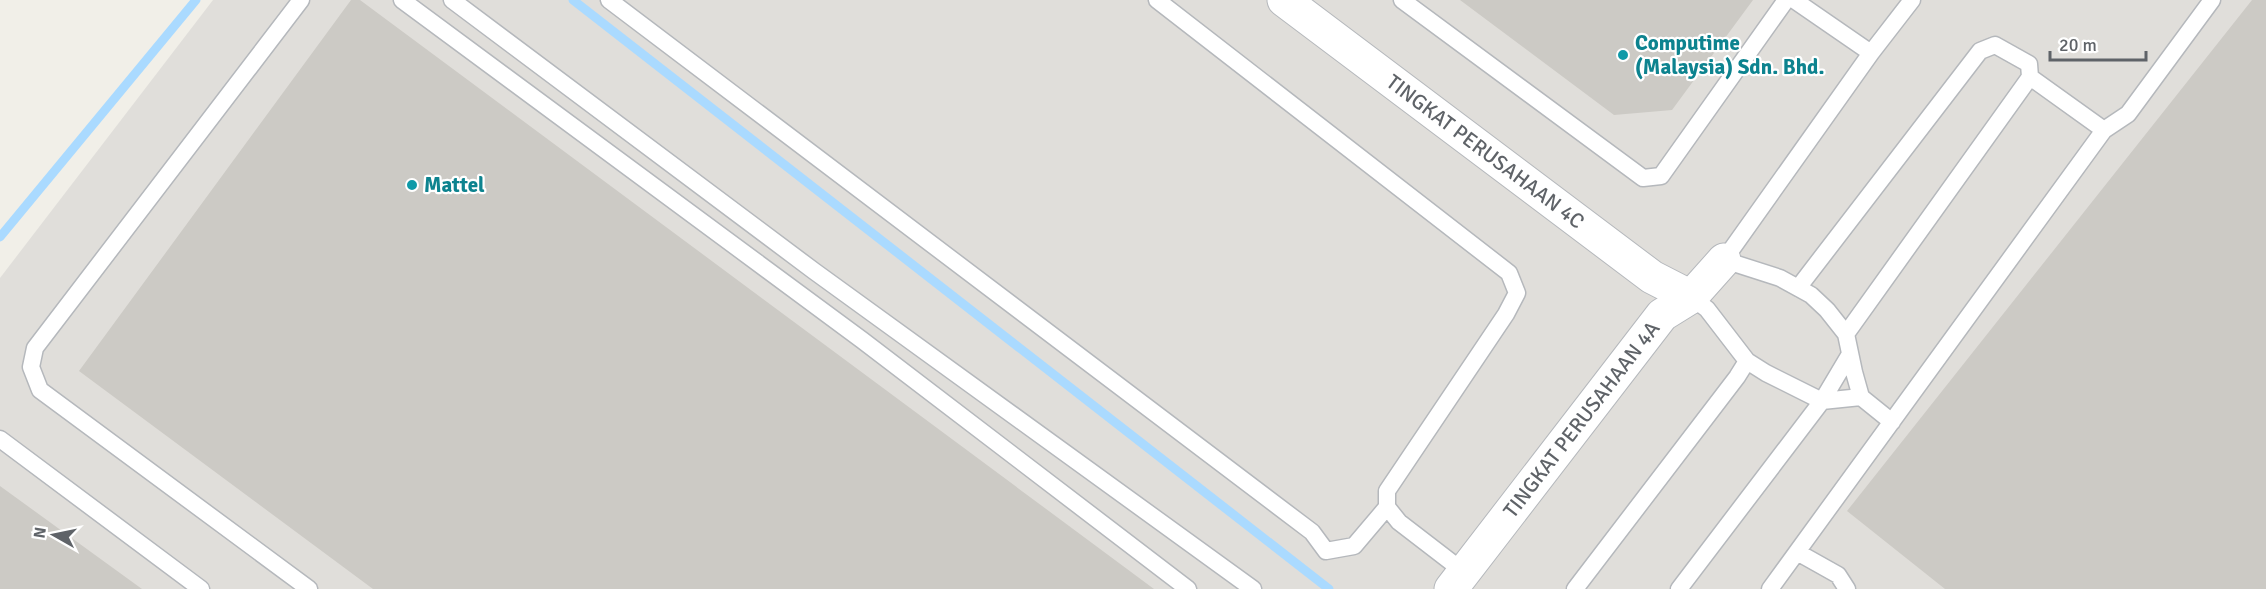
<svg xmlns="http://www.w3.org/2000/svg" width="2266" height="589" font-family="Signika,sans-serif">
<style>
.industrial{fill:#e0deda}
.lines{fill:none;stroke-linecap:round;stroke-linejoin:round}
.stream{stroke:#aadaff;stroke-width:9}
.building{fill:#cccac5}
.service-casing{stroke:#b5b8bc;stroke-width:19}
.minor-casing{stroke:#b5b8bc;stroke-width:35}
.service{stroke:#fff;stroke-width:16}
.minor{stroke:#fff;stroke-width:33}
.culture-dot{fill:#0f9aa8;stroke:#fff;stroke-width:2}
.labels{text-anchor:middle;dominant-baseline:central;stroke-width:4.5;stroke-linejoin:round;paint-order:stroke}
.culture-label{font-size:21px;font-weight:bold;fill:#0d838f;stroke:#fff;text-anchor:start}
.street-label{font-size:21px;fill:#5f6368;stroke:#fff}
</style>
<rect width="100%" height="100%" fill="#f1efe8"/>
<path class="industrial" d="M213,0H2266V589H0V278Z"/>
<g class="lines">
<path class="stream" d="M573,0L1329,589
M0,237L196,0"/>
</g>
<path class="building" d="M351,0H360L1154,589H373L79,371Z
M1460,0H1753L1672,110L1614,115Z
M2252,0H2266V589H1945L1847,511Z
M0,486L142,589H0Z"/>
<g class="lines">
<defs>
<path id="service" d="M301,0L35,348L31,367L40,390L309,589
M402,0L862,340L1188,589
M452,0L814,271L1253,589
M609,0L1312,532L1326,551L1354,546L1387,507
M1157,0L1509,273L1517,293L1506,314L1387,491V507L1399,522L1464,572
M1402,0L1643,178L1661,176L1786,0
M1794,0L1871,53
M2030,77L2104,130L2128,114L2212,0
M1798,288L1980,51L1995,45L2029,64L2030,77L1846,334
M1691,297L1707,309L1747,361L1766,373L1822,401L1861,397
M1892,422L1861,397L1854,372L1846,334L1827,310L1811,295L1780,278L1724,260L1871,53L1912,0
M0,439L201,589
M1797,552L1838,575L1847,589
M1575,589L1737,377L1747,361
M1679,589L1822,401L1850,354
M1770,589L2104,130"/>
<g id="minor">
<path id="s1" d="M1284,0L1652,277L1691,297"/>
<path id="s2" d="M1451,589L1662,315L1691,297L1724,260"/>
</g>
</defs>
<use href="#service" class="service-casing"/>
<use href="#minor" class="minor-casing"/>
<use href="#service" class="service"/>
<use href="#minor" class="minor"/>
</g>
<g class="culture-dot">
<circle cx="1623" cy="55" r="6"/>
<circle cx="412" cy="185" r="6"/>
</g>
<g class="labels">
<g class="culture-label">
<text x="1635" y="43">Computime<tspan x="1635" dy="24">(Malaysia) Sdn. Bhd.</tspan></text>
<text x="424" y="185">Mattel</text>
</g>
<g class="street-label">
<text stroke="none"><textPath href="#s1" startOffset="252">TINGKAT PERUSAHAAN 4C</textPath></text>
<text stroke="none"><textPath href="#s2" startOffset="214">TINGKAT PERUSAHAAN 4A</textPath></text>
</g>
</g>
<g transform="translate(54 535) rotate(279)" stroke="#ffffff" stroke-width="4.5" paint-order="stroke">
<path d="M0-4.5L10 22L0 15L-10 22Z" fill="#5f6368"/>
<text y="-9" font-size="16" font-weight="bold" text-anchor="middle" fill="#5f6368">N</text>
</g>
<path d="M2050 51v9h96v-9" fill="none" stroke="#5f6368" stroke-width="3"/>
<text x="2059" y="51" font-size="18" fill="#5f6368" stroke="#ffffff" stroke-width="4.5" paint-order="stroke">20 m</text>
</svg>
